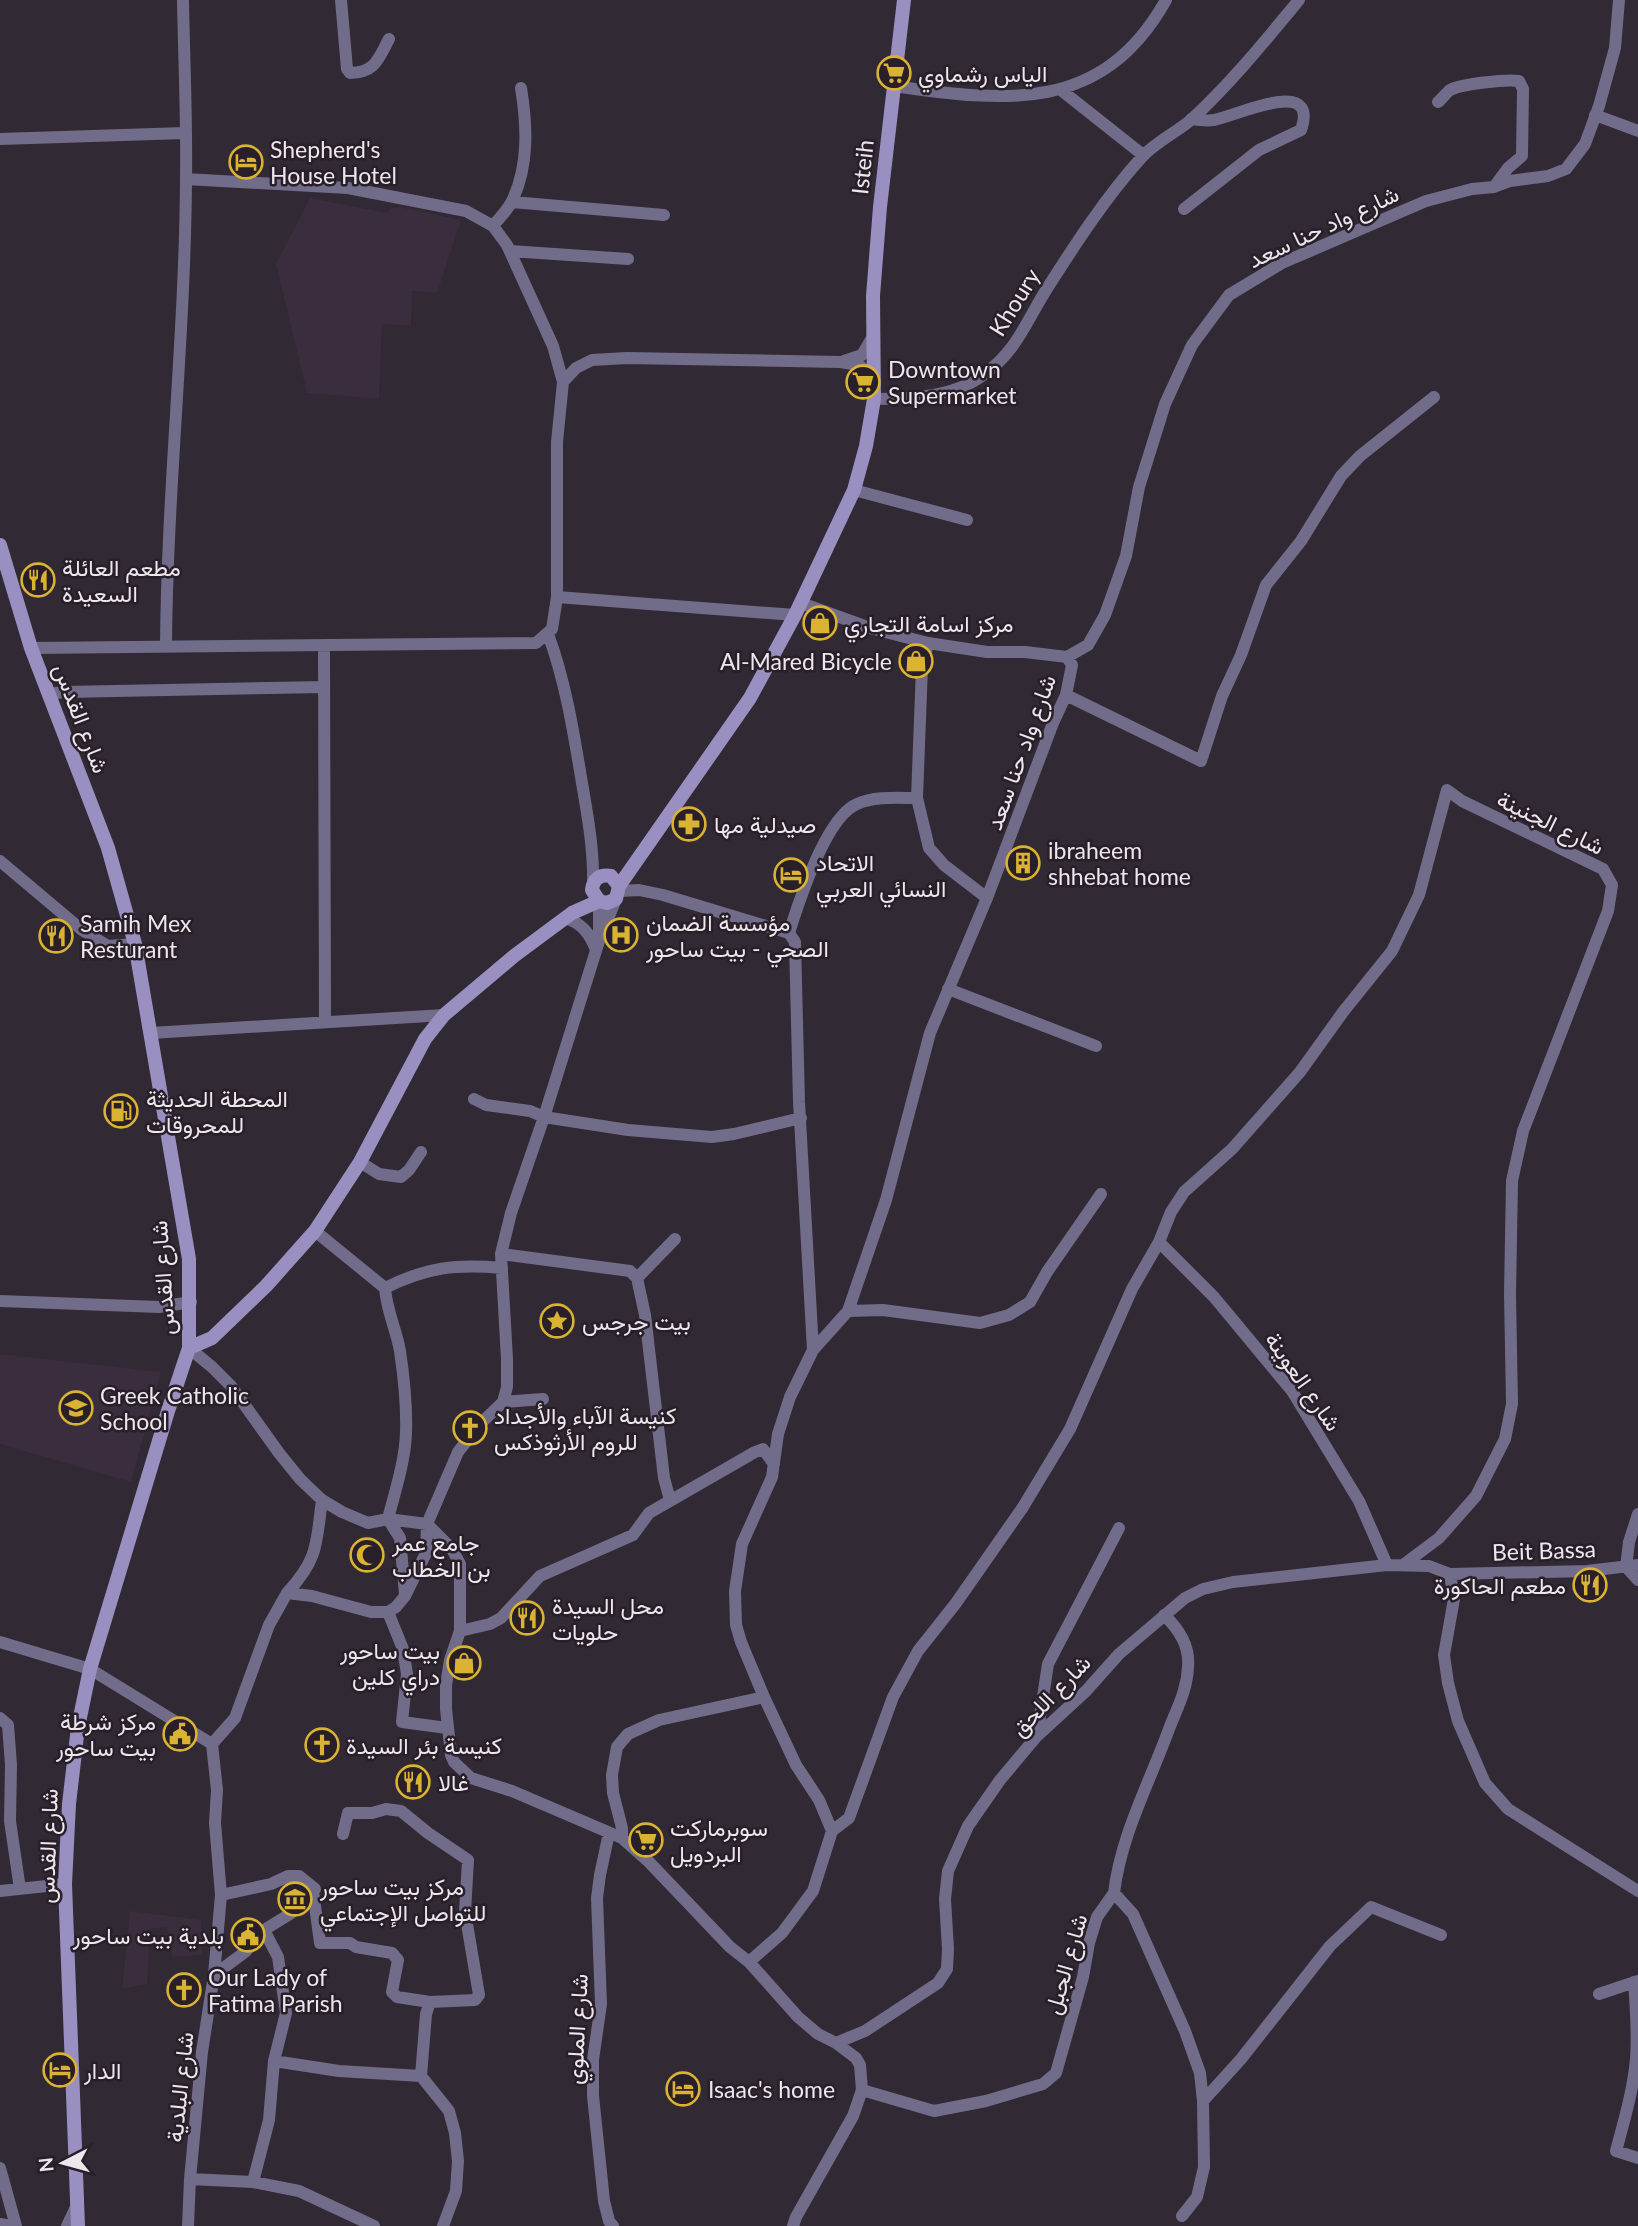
<svg xmlns="http://www.w3.org/2000/svg" width="1638" height="2226" font-family="Lato,Vazirmatn,sans-serif">
<style>
.built{fill:#3a2d3d}
.lines{fill:none;stroke-linecap:round;stroke-linejoin:round}
.street{stroke:#726c8b;stroke-width:12}
.secondary{stroke:#998fc1;stroke-width:14}
.labels{text-anchor:middle;dominant-baseline:central;stroke-width:5;stroke-linejoin:round;paint-order:stroke}
.poi-label{font-size:23px;fill:#ece6ed;stroke:#281f29;text-anchor:start}
.street-label{font-size:23px;fill:#ece6ed;stroke:#281f29}
</style>
<rect width="100%" height="100%" fill="#312933"/>
<path class="built" d="M310,198L387,213L392,208L400,207L461,220L437,293L412,291L411,326L382,324L379,399L307,393L276,264Z
M0,1354L161,1372L131,1482L0,1444Z
M130,1911L201,1920L202,1955L172,1957L167,1927L150,1929L147,1984L122,1989Z"/>
<g class="lines">
<path class="street" d="M341,0L347,69L350,73C376,72 378,59 389,39
M893,86C1006,102 1102,114 1166,0
M1061,90L1143,155
M1438,102C1442,99 1446,93 1450,90C1461,84 1506,79 1519,81L1523,89L1522,156L1508,168L1494,187
M1595,115L1638,131
M0,139L185,133
M186,179L348,188L466,211L493,226L507,245L553,346L563,382
M512,202L664,215
M1184,209L1259,150L1301,130C1320,75 1236,116 1214,120C1207,121 1198,120 1191,119
M493,226C500,217 509,209 513,199C529,164 527,125 521,88
M510,251L628,259
M844,361L862,355L872,338
M874,399C909,399 953,397 982,376C1018,350 1025,323 1048,287C1076,243 1106,197 1141,158C1155,142 1176,133 1192,119C1231,83 1265,41 1299,0
M854,490L967,520
M557,597L795,615
M801,603L870,628L928,643L987,652H1025L1067,657
M548,634C565,680 573,729 581,777C587,813 594,848 593,885
M928,643L922,667L917,798L929,848L944,865L987,898L1053,723L1066,695L1072,665L1067,657
M324,646L325,1021
M166,647C167,491 185,336 186,180C187,120 184,60 183,0
M31,648L536,643L552,629L557,597V442L563,382L576,368L592,360L627,358L840,362L859,365L874,379
M1067,657L1088,645L1105,615L1126,556L1139,487L1165,404L1192,345L1229,295L1282,263L1426,201L1472,189L1494,187L1510,181L1548,176L1566,169L1585,144L1599,106L1615,48L1619,0
M49,694L64,692L324,687
M1066,695L1201,761L1222,696L1241,655L1266,585L1301,541L1341,476L1360,456L1434,397
M0,861L82,930L108,946L135,944
M620,891L639,890L663,895L789,933L795,942L799,1102L813,1350
M565,918C582,923 590,934 596,950
M789,933C799,901 826,817 857,804C875,796 898,798 917,798
M599,934V901
M948,989L1096,1046
M151,1033L444,1015
M474,1099L486,1105L530,1111L544,1117L628,1130L712,1137L734,1134L801,1118
M360,1162L379,1174L401,1177L409,1170L421,1152
M315,1231L385,1288
M1159,1242L1214,1297L1292,1391L1359,1501L1387,1565
M501,1254L630,1271L637,1278L645,1315L664,1478L670,1500
M637,1278L675,1239
M385,1288C387,1313 396,1328 400,1351C404,1378 407,1406 406,1433C405,1462 395,1491 388,1519L400,1538L405,1594
M385,1288C427,1267 456,1264 502,1268
M0,1301L159,1307L191,1302
M848,1311L883,1310L980,1323L1009,1315L1030,1302L1047,1272L1101,1194
M189,1348L212,1367L231,1386L279,1453L300,1479L322,1500L342,1512L368,1523L388,1519L427,1524L452,1549L460,1564V1631L450,1660L446,1685V1709L451,1755L454,1762L471,1778L512,1791L622,1838L649,1862L730,1947L749,1962L798,2017L818,2034L836,2043L856,2058L860,2065L862,2090L853,2116L796,2217L793,2226
M503,1402L543,1399
M1638,1514L1629,1542L1626,1567L1638,1580
M1450,1574L1454,1599L1444,1655L1448,1683L1458,1721L1485,1783L1508,1809L1638,1891
M287,1593C319,1558 316,1544 322,1500
M388,1612L403,1649L407,1674L402,1722L447,1728
M460,1631L490,1624L501,1618L540,1576L633,1535L649,1513L755,1452L763,1449L774,1464
M0,1642L90,1669L212,1744
M0,1718L8,1725L11,1765L10,1821L20,1889
M1037,1736L1048,1664L1119,1528
M212,1744L235,1718L269,1625L287,1593L312,1596L371,1612H388L396,1607L405,1596L426,1553L427,1524L458,1452L479,1425L503,1402L507,1387V1359L501,1254L511,1213L544,1117L599,941L616,899
M832,1831L849,1818L893,1697L918,1651L956,1603L1023,1507L1070,1429L1132,1289L1159,1242L1171,1212L1184,1192L1232,1149L1300,1072L1343,1012L1392,951L1419,895L1447,790L1462,801L1603,869L1612,885L1608,911L1523,1131L1512,1181L1510,1294L1512,1404L1505,1439L1476,1496L1439,1538L1403,1565
M609,1833L600,1875L597,1898L601,2004L593,2060V2096L604,2201L609,2221L613,2226
M622,1838V1828L613,1793L612,1775L617,1747L628,1734L659,1720L764,1697
M0,1891L65,1884
M313,1891L320,1943H350L356,1947L392,1953L398,1960L392,1992L397,1997L430,2002
M1114,1893C1121,1835 1149,1784 1169,1729C1177,1708 1187,1691 1188,1667C1190,1646 1179,1629 1164,1615
M221,1895L271,1884L288,1876H299L315,1889L290,1914L264,1930
M749,1962L782,1933L813,1891L832,1831L819,1800L796,1765L764,1697L741,1642L736,1625L735,1591L742,1544L772,1477L778,1434L790,1397L813,1350L848,1311L886,1200L930,1033L987,898
M214,1975L245,1952L264,1930L278,1957L286,2013L274,2061
M1634,1982C1636,2008 1638,2034 1636,2059C1633,2091 1624,2121 1616,2151L1638,2158
M1599,1994L1638,1981
M836,2043L865,2031L938,1983L947,1969L948,1949L945,1899L948,1871L968,1826L1000,1780L1037,1736L1086,1691L1119,1654L1185,1598L1203,1589L1233,1582L1387,1565L1429,1566L1450,1574L1587,1571L1638,1565
M421,2076L449,2111L455,2133L458,2161L456,2191L443,2226
M862,2090L934,2111L986,2101L1043,2084L1056,2073L1083,1977L1089,1943L1097,1917L1114,1893L1133,1914L1185,2031L1200,2073L1203,2101L1204,2167L1197,2197L1182,2216
M1203,2101L1241,2059L1330,1946L1371,1907L1441,1935
M0,2168L16,2226
M190,2179L253,2182L299,2191L374,2226
M253,2182L269,2120L274,2061L339,2071L421,2076L426,2014L430,2002L475,2000L479,1995L465,1912L468,1860L428,1833L401,1811L386,1809L372,1813H348L343,1834
M0,2224L12,2226
M67,2226L76,2207
M188,2226L190,2179L202,2052L214,1975L221,1895L215,1823L217,1790L212,1744"/>
<path class="secondary" d="M0,545L31,648L108,848L135,944L189,1259V1348L168,1411L90,1669L78,1727L69,1804L65,1884L78,2226
M619,886L750,698L795,615L854,490L866,446L874,399L873,296L880,207L904,0
M189,1348L212,1338L266,1286L315,1231L360,1162L425,1039L444,1015L514,956L572,913L599,901L607,903L616,899L619,886L611,876C600,874 593,879 592,890L599,901"/>
</g>
<defs>
<symbol id="supermarket-ring" viewBox="-11 -11 22 22"><circle r="9.5" fill="#281f29" stroke="#dab333" stroke-width="1.5"/><path d="M-6-5.5h2.5l.6 2H6L4.5 2H-2.5L-4.4-4H-6ZM-1.5 3.2a1.3 1.3 0 1 0 .1 0ZM3 3.2a1.3 1.3 0 1 0 .1 0Z" fill="#dab333"/></symbol>
<symbol id="hotel-ring" viewBox="-11 -11 22 22"><circle r="9.5" fill="#281f29" stroke="#dab333" stroke-width="1.5"/><path d="M-6-4.5h1.5V1H6V5H4.5V3h-9V5H-6ZM-4 0a1.8 1.8 0 1 1 3.6 0ZM.5 0V-2.5h3Q6-2.5 6 0Z" fill="#dab333"/></symbol>
<symbol id="restaurant-ring" viewBox="-11 -11 22 22"><circle r="9.5" fill="#281f29" stroke="#dab333" stroke-width="1.5"/><path d="M-5-6h1v4h1v-4h1v4h1v-4h1v5L-1.5 .5V6h-2V.5L-5-1ZM5-6V6H3V1.5H1.5Q1.5-4 5-6Z" fill="#dab333"/></symbol>
<symbol id="shop-ring" viewBox="-11 -11 22 22"><circle r="9.5" fill="#281f29" stroke="#dab333" stroke-width="1.5"/><path d="M-5-2.5h2.3a2.7 3.5 0 0 1 5.4 0H5L5.5 6h-11ZM-1.5-2.5h3a1.5 2.3 0 0 0-3 0Z" fill="#dab333"/></symbol>
<symbol id="pharmacy-ring" viewBox="-11 -11 22 22"><circle r="9.5" fill="#281f29" stroke="#dab333" stroke-width="1.5"/><path d="M-2-6h4v4h4v4h-4v4h-4v-4h-4v-4h4Z" fill="#dab333"/></symbol>
<symbol id="building-ring" viewBox="-11 -11 22 22"><circle r="9.5" fill="#281f29" stroke="#dab333" stroke-width="1.5"/><path d="M-4-6H4V6H1V3H-1V6H-4ZM-2.5-4.3h1.7v1.8h-1.7ZM.8-4.3h1.7v1.8H.8ZM-2.5-1h1.7V.8h-1.7ZM.8-1h1.7V.8H.8Z" fill="#dab333"/></symbol>
<symbol id="hospital-ring" viewBox="-11 -11 22 22"><circle r="9.5" fill="#281f29" stroke="#dab333" stroke-width="1.5"/><path d="M-5-5h3v3.5h4V-5h3V5h-3V1.5h-4V5h-3Z" fill="#dab333"/></symbol>
<symbol id="fuel-ring" viewBox="-11 -11 22 22"><circle r="9.5" fill="#281f29" stroke="#dab333" stroke-width="1.5"/><path d="M-5.5-6h7V0h2V4h1.3V-2.5L3-4.5l.8-.8L6-3V5H2.5V1h-1V6h-7ZM-4.2-4.7v3.2H.2V-4.7Z" fill="#dab333"/></symbol>
<symbol id="sight-ring" viewBox="-11 -11 22 22"><circle r="9.5" fill="#281f29" stroke="#dab333" stroke-width="1.5"/><path d="M0-6L1.8-2.2L6-1.7L2.9 1.2L3.7 5.4L0 3.3L-3.7 5.4L-2.9 1.2L-6-1.7L-1.8-2.2Z" fill="#dab333"/></symbol>
<symbol id="school-ring" viewBox="-11 -11 22 22"><circle r="9.5" fill="#281f29" stroke="#dab333" stroke-width="1.5"/><path d="M0-5L7-2L0 1L-7-2ZM-4 1L0 2.5L4 1V4Q0 6-4 4Z" fill="#dab333"/></symbol>
<symbol id="church-ring" viewBox="-11 -11 22 22"><circle r="9.5" fill="#281f29" stroke="#dab333" stroke-width="1.5"/><path d="M-1.2-6h2.4v3.5h3.3v2.4h-3.3V6h-2.4V-.1h-3.3v-2.4h3.3Z" fill="#dab333"/></symbol>
<symbol id="mosque-ring" viewBox="-11 -11 22 22"><circle r="9.5" fill="#281f29" stroke="#dab333" stroke-width="1.5"/><path d="M3.5-4.9A6 6 0 1 0 3.5 4.9A5 5 0 1 1 3.5-4.9Z" fill="#dab333"/></symbol>
<symbol id="civic-ring" viewBox="-11 -11 22 22"><circle r="9.5" fill="#281f29" stroke="#dab333" stroke-width="1.5"/><path d="M-.6-6.5H3V-4.5H.6V-3L4-1V1h2V6H-6V1h2V-1L-.6-3ZM-1.2 2.5V6h2.4V2.5Z" fill="#dab333"/></symbol>
<symbol id="museum-ring" viewBox="-11 -11 22 22"><circle r="9.5" fill="#281f29" stroke="#dab333" stroke-width="1.5"/><path d="M0-6L6-3V-2H-6V-3ZM-5-1h2V3h-2ZM-1-1h2V3h-2ZM3-1h2V3H3ZM-6 4H6V6H-6Z" fill="#dab333"/></symbol>
</defs>
<g fill-rule="evenodd">
<use href="#supermarket-ring" x="875" y="54" width="38" height="38"/>
<use href="#hotel-ring" x="227" y="143" width="38" height="38"/>
<use href="#supermarket-ring" x="844" y="363" width="38" height="38"/>
<use href="#restaurant-ring" x="19" y="561" width="38" height="38"/>
<use href="#shop-ring" x="801" y="604" width="38" height="38"/>
<use href="#shop-ring" x="897" y="642" width="38" height="38"/>
<use href="#pharmacy-ring" x="670" y="805" width="38" height="38"/>
<use href="#building-ring" x="1004" y="844" width="38" height="38"/>
<use href="#hotel-ring" x="772" y="856" width="38" height="38"/>
<use href="#hospital-ring" x="602" y="916" width="38" height="38"/>
<use href="#restaurant-ring" x="37" y="917" width="38" height="38"/>
<use href="#fuel-ring" x="102" y="1092" width="38" height="38"/>
<use href="#sight-ring" x="538" y="1302" width="38" height="38"/>
<use href="#school-ring" x="57" y="1389" width="38" height="38"/>
<use href="#church-ring" x="451" y="1409" width="38" height="38"/>
<use href="#mosque-ring" x="348" y="1536" width="38" height="38"/>
<use href="#restaurant-ring" x="1571" y="1566" width="38" height="38"/>
<use href="#restaurant-ring" x="508" y="1599" width="38" height="38"/>
<use href="#shop-ring" x="445" y="1644" width="38" height="38"/>
<use href="#civic-ring" x="161" y="1715" width="38" height="38"/>
<use href="#church-ring" x="303" y="1726" width="38" height="38"/>
<use href="#restaurant-ring" x="394" y="1763" width="38" height="38"/>
<use href="#supermarket-ring" x="627" y="1821" width="38" height="38"/>
<use href="#museum-ring" x="276" y="1880" width="38" height="38"/>
<use href="#civic-ring" x="229" y="1916" width="38" height="38"/>
<use href="#church-ring" x="165" y="1971" width="38" height="38"/>
<use href="#hotel-ring" x="41" y="2051" width="38" height="38"/>
<use href="#hotel-ring" x="664" y="2070" width="38" height="38"/>
</g>
<g class="labels">
<g class="poi-label">
<text x="918" y="73">الياس رشماوي</text>
<text x="270" y="149">Shepherd's<tspan x="270" dy="26">House Hotel</tspan></text>
<text x="888" y="369">Downtown<tspan x="888" dy="26">Supermarket</tspan></text>
<text x="62" y="567">مطعم العائلة<tspan x="62" dy="26">السعيدة</tspan></text>
<text x="844" y="623">مركز اسامة التجاري</text>
<text x="892" y="661" text-anchor="end">Al-Mared Bicycle</text>
<text x="714" y="824">صيدلية مها</text>
<text x="1048" y="850">ibraheem<tspan x="1048" dy="26">shhebat home</tspan></text>
<text x="816" y="862">الاتحاد<tspan x="816" dy="26">النسائي العربي</tspan></text>
<text x="646" y="922">مؤسسة الضمان<tspan x="646" dy="26">الصحي - بيت ساحور</tspan></text>
<text x="80" y="923">Samih Mex<tspan x="80" dy="26">Resturant</tspan></text>
<text x="146" y="1098">المحطة الحديثة<tspan x="146" dy="26">للمحروقات</tspan></text>
<text x="582" y="1321">بيت جرجس</text>
<text x="100" y="1395">Greek Catholic<tspan x="100" dy="26">School</tspan></text>
<text x="494" y="1415">كنيسة الآباء والأجداد<tspan x="494" dy="26">للروم الأرثوذكس</tspan></text>
<text x="392" y="1542">جامع عمر<tspan x="392" dy="26">بن الخطاب</tspan></text>
<text x="1566" y="1585" text-anchor="end">مطعم الحاكورة</text>
<text x="552" y="1605">محل السيدة<tspan x="552" dy="26">حلويات</tspan></text>
<text x="440" y="1650" text-anchor="end">بيت ساحور<tspan x="440" dy="26">دراي كلين</tspan></text>
<text x="156" y="1721" text-anchor="end">مركز شرطة<tspan x="156" dy="26">بيت ساحور</tspan></text>
<text x="346" y="1745">كنيسة بئر السيدة</text>
<text x="438" y="1782">غالا</text>
<text x="670" y="1827">سوبرماركت<tspan x="670" dy="26">البردويل</tspan></text>
<text x="320" y="1886">مركز بيت ساحور<tspan x="320" dy="26">للتواصل الإجتماعي</tspan></text>
<text x="224" y="1935" text-anchor="end">بلدية بيت ساحور</text>
<text x="208" y="1977">Our Lady of<tspan x="208" dy="26">Fatima Parish</tspan></text>
<text x="84" y="2070">الدار</text>
<text x="708" y="2089">Isaac's home</text>
</g>
<g class="street-label">
<text transform="translate(862 167) rotate(-84)">Isteih</text>
<text transform="translate(1323 226) rotate(-25)">شارع واد حنا سعد</text>
<text transform="translate(1014 302) rotate(-58)">Khoury</text>
<text transform="translate(82 718) rotate(69)">شارع القدس</text>
<text transform="translate(1020 752) rotate(-70)">شارع واد حنا سعد</text>
<text transform="translate(1551 822) rotate(26)">شارع الجنينة</text>
<text transform="translate(162 1278) rotate(-94)">شارع القدس</text>
<text transform="translate(1304 1381) rotate(55)">شارع العوينة</text>
<text transform="translate(1544 1550) rotate(-2)">Beit Bassa</text>
<text transform="translate(1050 1695) rotate(-46)">شارع اللحق</text>
<text transform="translate(47 1846) rotate(-88)">شارع القدس</text>
<text transform="translate(1065 1964) rotate(-74)">شارع الجبل</text>
<text transform="translate(576 2029) rotate(-87)">شارع الملوي</text>
<text transform="translate(179 2087) rotate(-84)">شارع البلدية</text>
</g>
</g>
<g transform="translate(63 2163) rotate(264)" stroke="#281f29" stroke-width="5" paint-order="stroke">
<path d="M0-5L12 26L0 18L-12 26Z" fill="#ece6ed"/>
<text y="-10" font-size="19" font-weight="bold" text-anchor="middle" fill="#ece6ed">N</text>
</g>
</svg>
